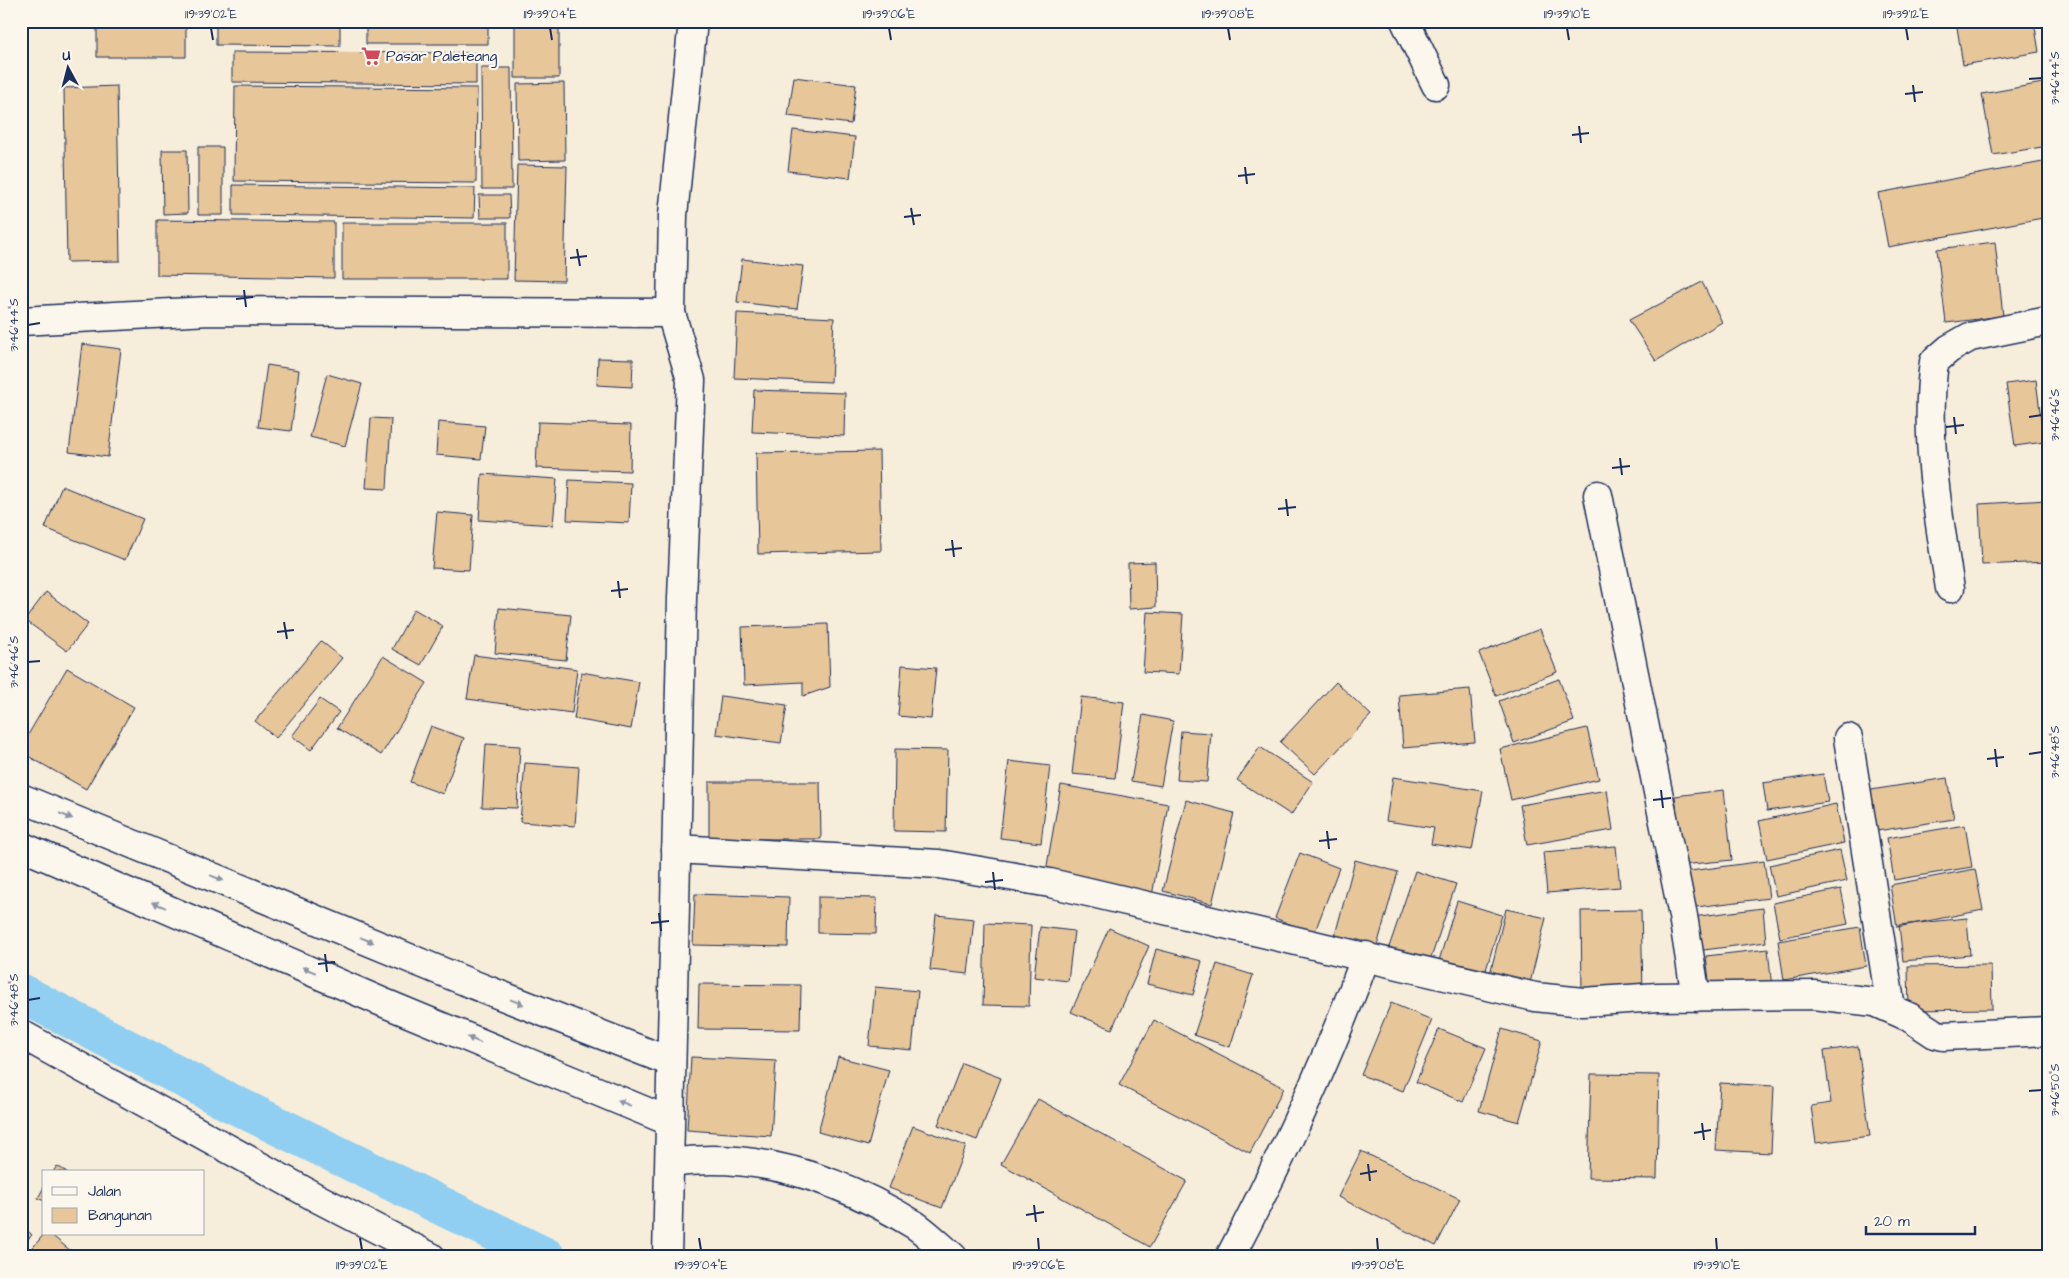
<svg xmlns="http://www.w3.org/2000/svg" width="2069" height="1278" font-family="'Architects Daughter',sans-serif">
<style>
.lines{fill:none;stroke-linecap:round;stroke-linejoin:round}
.canal{stroke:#90cff1;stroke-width:39}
.building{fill:#e7c699;stroke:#1b2f5e}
.minor-casing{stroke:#1b2f5e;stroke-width:31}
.primary-casing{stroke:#1b2f5e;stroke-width:31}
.minor{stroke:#fbf7ec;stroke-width:28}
.primary{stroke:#fbf7ec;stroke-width:28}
.oneway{fill:#8b93a5}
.ticks{fill:none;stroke:#1b2f5e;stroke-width:2}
.labels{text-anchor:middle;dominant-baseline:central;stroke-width:4.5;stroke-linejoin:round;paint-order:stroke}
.poi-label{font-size:15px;fill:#1b2f5e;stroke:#fbf7ec;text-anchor:start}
.neatline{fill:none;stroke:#1b2f5e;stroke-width:2}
.ticks-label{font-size:12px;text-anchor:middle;fill:#1b2f5e}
</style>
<rect width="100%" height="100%" fill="#f7eddb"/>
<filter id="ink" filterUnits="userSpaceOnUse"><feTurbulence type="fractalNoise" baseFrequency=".02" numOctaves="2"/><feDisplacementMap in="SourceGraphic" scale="10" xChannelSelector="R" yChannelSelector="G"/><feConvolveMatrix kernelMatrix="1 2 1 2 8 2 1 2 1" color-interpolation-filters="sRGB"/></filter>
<g filter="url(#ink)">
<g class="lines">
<path class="canal" d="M21,993L223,1099L546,1257"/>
</g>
<path class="building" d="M97,21H186V57H97Z
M216,21H340V46L216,45Z
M366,21H488V44H366Z
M1956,21H2034L2039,52L1963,65Z
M515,22H559V78H515Z
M232,52L476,53V84L232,82Z
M481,68H511L512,189H482Z
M794,77L856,85L851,124L788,116Z
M2048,82V146L1993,155L1982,94Z
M564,83L565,160L518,161L517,84Z
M117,86L120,261L67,262L64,88Z
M235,86L477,88L476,183L234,181Z
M793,130L855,137L850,178L788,171Z
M198,147H223V215H198Z
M162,150H187L188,213L163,214Z
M2048,161V217L1888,247L1878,193Z
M517,165L567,166L564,281L514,280Z
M233,185L475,188L474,218L233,215Z
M479,195H509L510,218H480Z
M157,220L334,222V278L157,275Z
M342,223H507V279H342Z
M1995,242L2003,316L1946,323L1937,249Z
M742,259L803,266L797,309L737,302Z
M1702,282L1722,322L1656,361L1629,320Z
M737,313L834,318L831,382L734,378Z
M82,344L121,349L108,457L69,452Z
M598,358L633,359L632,387L597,385Z
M267,365L299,370L291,431L258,427Z
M327,374L362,384L345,446L310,437Z
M2036,380L2044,442L2015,446L2006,384Z
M754,390L845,393L844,436L752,432Z
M371,418L391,419L387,489L366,488Z
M438,422L485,426L481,459L436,455Z
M538,422L631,425L630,471L536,468Z
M879,451L881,551L758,554L756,453Z
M482,474L557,479L553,525L479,520Z
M569,480L631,483L629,523L567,520Z
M62,486L143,519L125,560L45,528Z
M2048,500V562L1982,565L1979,504Z
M437,512L473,515L469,570L432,568Z
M1155,562L1156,607L1129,609L1128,563Z
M46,592L88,624L67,651L25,620Z
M499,608L571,615L566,660L495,653Z
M414,609L443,626L421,665L392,649Z
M1147,612L1183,614L1179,674L1143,672Z
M828,624L830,687L803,696V682L744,685L742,627Z
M1540,629L1557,672L1496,696L1479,653Z
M321,641L342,658L276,738L255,721Z
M474,655L577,669L572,713L467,699Z
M383,656L427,683L381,755L337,728Z
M902,665L936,668L931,719L898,716Z
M67,668L134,707L86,789L21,752V747Z
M581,672L639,682L631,729L574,719Z
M1559,679L1574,721L1514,743L1499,701Z
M1336,682L1371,715L1315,774L1280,742Z
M1470,689L1475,742L1403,748L1399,695Z
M721,696L787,705L781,743L716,734Z
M1081,697L1124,702L1115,778L1072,774Z
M320,699L339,712L311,750L292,736Z
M1143,715L1173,721L1161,786L1131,781Z
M431,726L464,738L443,794L410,782Z
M1587,728L1599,779L1511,800L1500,749Z
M1181,731L1211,733L1207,782L1177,780Z
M486,744L520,746L517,808L482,807Z
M1260,747L1313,782L1291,815L1237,780Z
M895,749L948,750L946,832L894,831Z
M1009,761L1050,766L1041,843L1000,838Z
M525,763L579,767L575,826L520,822Z
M1823,774L1828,802L1767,811L1763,783Z
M1393,777L1483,791L1472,850L1431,844L1434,828L1386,821Z
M1947,778L1954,819L1877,831L1871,790Z
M709,782H820L821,839H709Z
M1061,785L1168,804L1152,896L1045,877Z
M1607,790L1613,830L1527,845L1520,805Z
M1724,790L1732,860L1682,865L1675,796Z
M1186,800L1234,813L1212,904L1163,891Z
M1836,804L1844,843L1767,859L1759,821Z
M1965,825L1972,867L1894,880L1887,838Z
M1616,846L1620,887L1547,893L1543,852Z
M1840,850L1847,881L1776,896L1769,865Z
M1300,853L1339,868L1314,934L1275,918Z
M1355,860L1398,872L1377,946L1335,935Z
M1764,861L1769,898L1688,908L1683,872Z
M1975,869L1983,910L1897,927L1890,885Z
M1415,871L1456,884L1430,961L1389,947Z
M1841,889L1848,924L1780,938L1773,903Z
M695,894L789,897L788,947L693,945Z
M818,897L877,898L876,934L818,933Z
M1457,901L1502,915L1484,977L1438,964Z
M1763,908L1766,942L1696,951L1692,917Z
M1506,909L1546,918L1529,987L1489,978Z
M1641,910L1643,991L1582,992L1581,911Z
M936,915L974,919L968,974L930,970Z
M1967,918L1970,955L1903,961L1899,925Z
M985,923L1031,925L1029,1006L983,1005Z
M1040,927L1074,931L1068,981L1034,977Z
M1860,927L1866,966L1784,980L1778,941Z
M1109,928L1149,946L1112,1029L1071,1012Z
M1156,949L1202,961L1193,995L1147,984Z
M1768,949L1772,988L1711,996L1706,956Z
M1217,964L1253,975L1230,1047L1194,1035Z
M1991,965L1992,1009L1909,1010L1908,966Z
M699,984L801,985L800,1030L698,1029Z
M875,987L918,991L912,1050L869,1046Z
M1391,1003L1432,1020L1403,1091L1361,1075Z
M1154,1020L1284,1088L1250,1153L1119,1085Z
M1439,1029L1486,1048L1463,1102L1416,1082Z
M1502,1029L1542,1041L1519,1122L1479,1111Z
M1858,1046L1870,1136L1816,1143L1811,1106L1831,1103L1824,1051Z
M691,1057L776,1061L771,1136L687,1130Z
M838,1057L889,1070L868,1146L818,1132Z
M962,1063L1001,1078L977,1140L938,1125Z
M1591,1074L1659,1075L1657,1179L1588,1178Z
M1720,1083L1774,1086L1771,1153L1716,1150Z
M1038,1099L1187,1181L1150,1247L1001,1164Z
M913,1126L966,1146L942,1208L889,1188Z
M1361,1151L1460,1199L1436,1246L1338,1197Z
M57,1166L67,1172H53Z
M44,1187V1201L38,1198Z
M21,1224L32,1235L21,1246Z
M44,1234H50L71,1251L66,1257H25Z"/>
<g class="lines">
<defs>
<path id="minor" d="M1405,21L1436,85
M21,321L209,311L671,313
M1598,495L1683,916L1696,997
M1950,588C1938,514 1924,437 1934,362L1949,349L1970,337L2048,321
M1848,738L1891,1008
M21,798L472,984L671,1062
M21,846L382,1002L669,1121
M676,849L939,864L1050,883L1535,997L1583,1002L1658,997L1814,995L1875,1002L1909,1017L1935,1034L1943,1036L2048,1031
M21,1034L317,1198L431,1257
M670,1163C757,1150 840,1179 915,1225C928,1234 940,1246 953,1257
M1230,1257C1282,1158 1328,1060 1366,956"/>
<path id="primary" d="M667,1257L682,598L691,380L671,313L673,215L693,21"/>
</defs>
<use href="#minor" class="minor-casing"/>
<use href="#primary" class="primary-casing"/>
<use href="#minor" class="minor"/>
<use href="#primary" class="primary"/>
</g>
<defs><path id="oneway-solid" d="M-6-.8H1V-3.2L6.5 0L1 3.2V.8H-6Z" transform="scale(1.25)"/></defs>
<g class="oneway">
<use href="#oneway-solid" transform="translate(66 816) rotate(22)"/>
<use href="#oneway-solid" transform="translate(217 878) rotate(22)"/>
<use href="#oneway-solid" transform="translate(159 905) rotate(-157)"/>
<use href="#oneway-solid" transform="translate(367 940) rotate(22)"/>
<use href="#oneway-solid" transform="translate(309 970) rotate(-157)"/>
<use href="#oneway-solid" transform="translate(517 1002) rotate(21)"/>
<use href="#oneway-solid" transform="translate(474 1040) rotate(-157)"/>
<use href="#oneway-solid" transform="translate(624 1103) rotate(-157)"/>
</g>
</g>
<path class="ticks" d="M211,28L213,40M550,28L552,40M889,28L891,40M1228,28L1230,40M1567,28L1569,40M1906,28L1908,40M2029,79L2042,78M1913,85L1915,102M1905,94L1923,92M1579,126L1581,143M1572,135L1589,133M1245,167L1247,184M1238,176L1255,174M911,208L914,225M904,217L921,215M577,249L580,266M570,258L587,256M244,290L246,307M236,299L253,297M28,325L40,323M1954,417L1956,434M2029,417L2042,415M1946,427L1964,425M1620,458L1622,475M1612,468L1630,466M1286,499L1288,516M1278,509L1296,507M952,540L954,557M945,550L962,548M618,581L620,598M611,591L628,589M284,622L287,639M277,632L294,630M28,662L40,661M1995,749L1997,767M2029,754L2042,752M1987,759L2004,757M1661,790L1663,808M1653,800L1671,798M1327,831L1329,849M1319,841L1337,839M993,872L995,890M985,882L1003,880M659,913L661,931M651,923L669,921M325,954L327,972M318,964L335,962M28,1000L40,998M2029,1091L2042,1090M1702,1123L1704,1140M1694,1133L1711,1130M1368,1164L1370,1181M1360,1174L1377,1171M1034,1205L1036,1222M1026,1215L1044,1212M360,1238L362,1250M699,1238L701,1250M1038,1238L1039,1250M1377,1238L1378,1250M1716,1238L1717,1250"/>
<defs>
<symbol id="supermarket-bare" viewBox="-9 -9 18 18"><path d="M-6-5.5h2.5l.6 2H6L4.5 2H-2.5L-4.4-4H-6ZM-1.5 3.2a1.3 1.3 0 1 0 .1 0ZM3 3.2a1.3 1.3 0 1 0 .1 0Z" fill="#d1495b" stroke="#fbf7ec" stroke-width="2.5" paint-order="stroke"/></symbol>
</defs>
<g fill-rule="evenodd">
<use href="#supermarket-bare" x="357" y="42" width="28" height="28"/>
</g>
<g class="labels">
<g class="poi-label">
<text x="386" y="56">Pasar Paleteang</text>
</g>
</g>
<rect width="2069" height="1278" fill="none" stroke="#fbf7ec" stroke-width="55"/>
<rect x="42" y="1170" width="162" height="65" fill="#fbf7ec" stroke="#a1a7b3"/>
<rect x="52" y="1187" width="25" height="8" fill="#fbf7ec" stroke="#a1a7b3"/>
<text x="88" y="1196" font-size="15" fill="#1b2f5e">Jalan</text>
<rect x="52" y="1208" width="25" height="15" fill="#e7c699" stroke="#a1a7b3"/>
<text x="88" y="1220" font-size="15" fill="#1b2f5e">Bangunan</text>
<g transform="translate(68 68) rotate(353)" stroke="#fbf7ec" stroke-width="4" paint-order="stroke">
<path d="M0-4L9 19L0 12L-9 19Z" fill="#1b2f5e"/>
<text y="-8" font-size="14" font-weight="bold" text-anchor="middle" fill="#1b2f5e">U</text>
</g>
<path d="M1866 1226v8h109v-8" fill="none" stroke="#1b2f5e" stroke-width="2.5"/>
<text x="1874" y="1226" font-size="15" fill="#1b2f5e" stroke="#fbf7ec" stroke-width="4" paint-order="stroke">20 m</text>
<rect x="28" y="28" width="2014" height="1222" class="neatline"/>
<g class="ticks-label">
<text x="211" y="18">119°39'02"E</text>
<text x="550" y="18">119°39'04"E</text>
<text x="889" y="18">119°39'06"E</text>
<text x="1228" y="18">119°39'08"E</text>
<text x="1567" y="18">119°39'10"E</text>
<text x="1906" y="18">119°39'12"E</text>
<text transform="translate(2055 78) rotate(-90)" y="4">3°46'44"S</text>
<text transform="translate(14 325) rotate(-90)" y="4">3°46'44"S</text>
<text transform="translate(2055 415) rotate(-90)" y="4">3°46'46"S</text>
<text transform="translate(14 662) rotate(-90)" y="4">3°46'46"S</text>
<text transform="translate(2055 752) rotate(-90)" y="4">3°46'48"S</text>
<text transform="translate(14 1000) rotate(-90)" y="4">3°46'48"S</text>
<text transform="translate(2055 1090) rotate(-90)" y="4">3°46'50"S</text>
<text x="362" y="1269">119°39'02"E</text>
<text x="701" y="1269">119°39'04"E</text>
<text x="1039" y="1269">119°39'06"E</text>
<text x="1378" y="1269">119°39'08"E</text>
<text x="1717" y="1269">119°39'10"E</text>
</g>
</svg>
